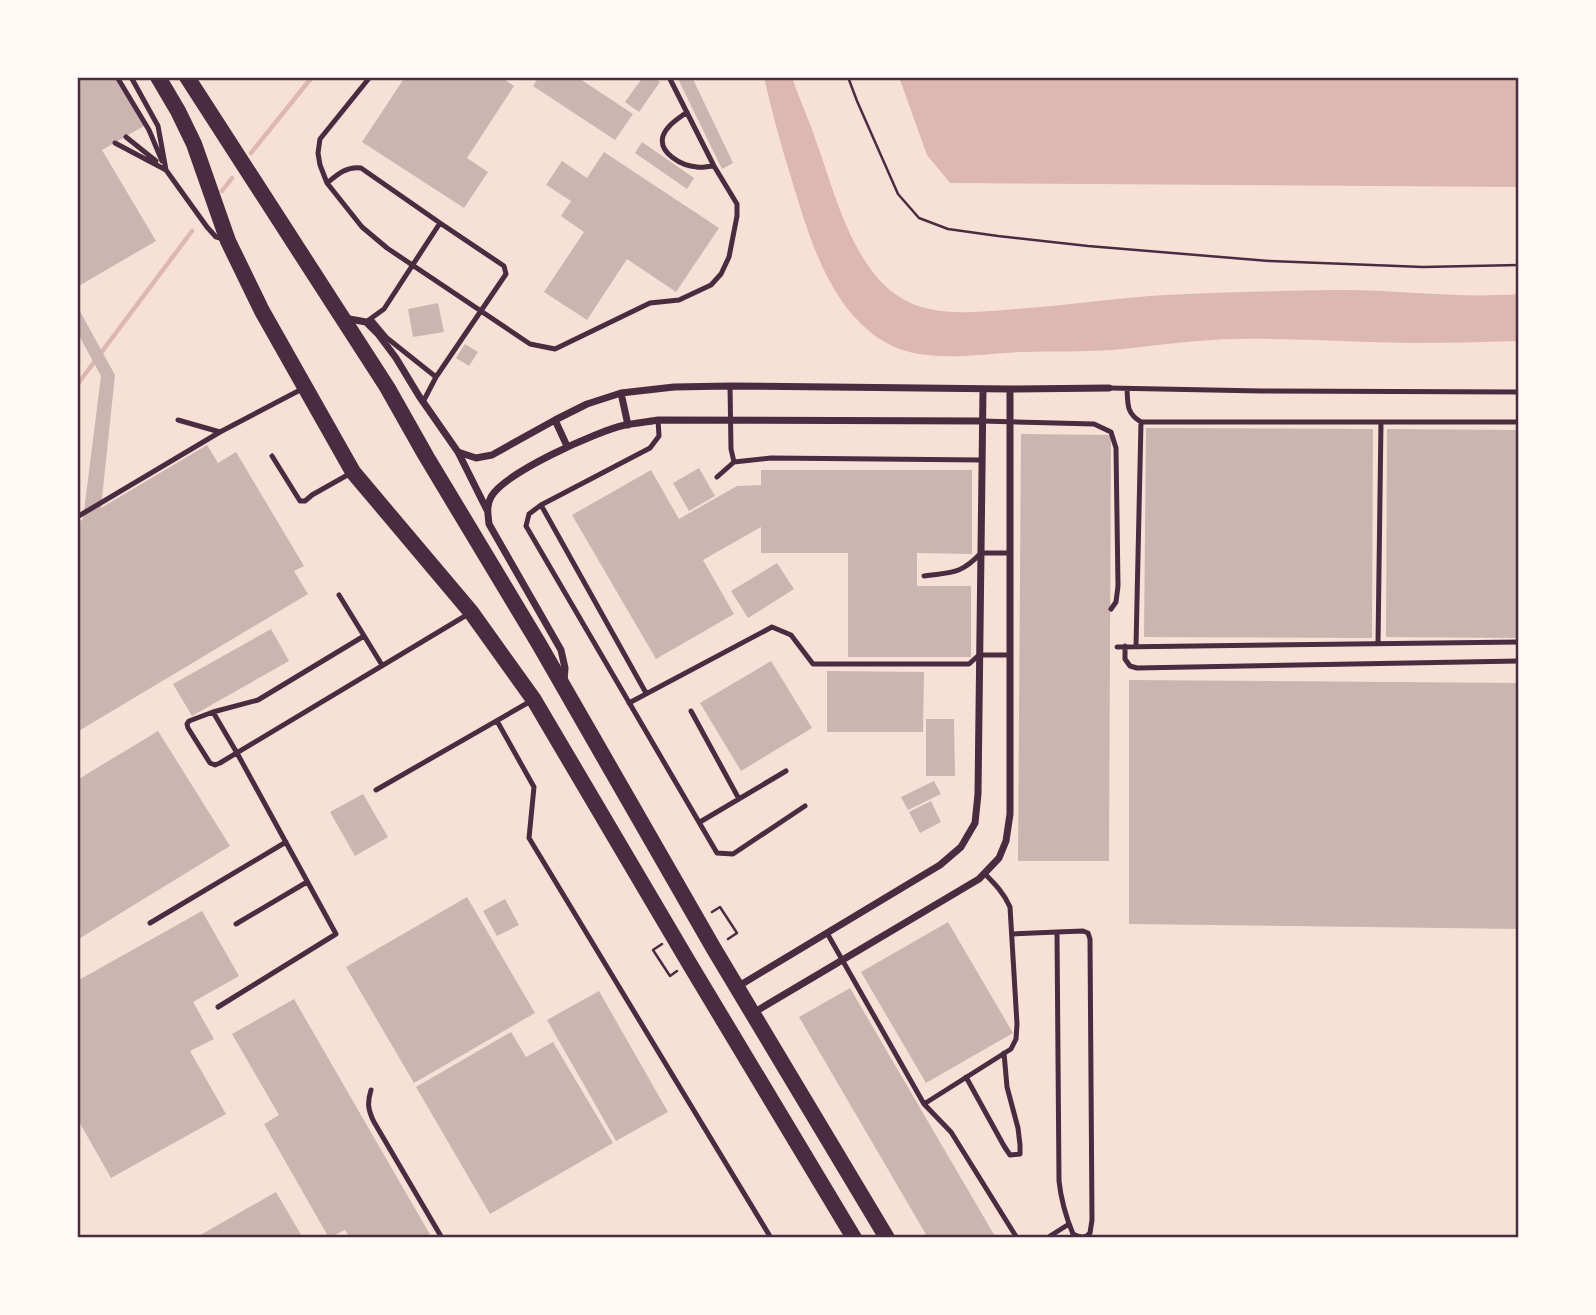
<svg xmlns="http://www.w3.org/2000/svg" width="1596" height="1315" font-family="Spectral,serif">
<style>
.water{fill:#dcb8b0}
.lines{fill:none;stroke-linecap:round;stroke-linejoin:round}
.stream{stroke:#dcb8b0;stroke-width:4.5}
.building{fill:#ccb4b1}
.path{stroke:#4a2c40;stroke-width:2.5}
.service{stroke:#4a2c40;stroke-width:5}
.minor{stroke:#4a2c40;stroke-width:7}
.primary{stroke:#4a2c40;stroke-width:16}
.neatline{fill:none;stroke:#4a2c40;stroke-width:2.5}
</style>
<rect width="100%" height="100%" fill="#f7e1d7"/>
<path class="water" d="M764,77H792C799,99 809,119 816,141C834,190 851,262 895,294C932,321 986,311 1029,308C1069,305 1109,299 1149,296C1211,292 1273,291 1334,290C1396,289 1458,299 1519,294V341C1484,342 1448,343 1413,343C1355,342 1297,338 1239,339C1197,339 1155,346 1113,350C1083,352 1053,351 1023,352C979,353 923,366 883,341C830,308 810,240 793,184C782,149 772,113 764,77Z
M899,77H1519V187L950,183L927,155Z"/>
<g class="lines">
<path class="stream" d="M251,153L312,77
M222,191L232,178
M77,385L192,231"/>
</g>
<path class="building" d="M77,77H114L144,126L102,150L156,241L77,287Z
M405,77H501L514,86L467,158L488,172L464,208L362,142Z
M539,77H577L633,114L615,140L533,86Z
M643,77H653L660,82L639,112L625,102Z
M677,77H692L733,163L722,169Z
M642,142L694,178L687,189L635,153Z
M604,152L719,228L676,292L627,259L587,320L544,292L584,232L561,216L571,201L546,185L562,161L587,178Z
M438,303L444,332L413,337L408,309Z
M77,306L115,375L101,508L207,445L218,463L236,452L304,566L294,571L308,594L77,732V523L83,519L101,376L77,332Z
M465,344L478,352L469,366L456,358Z
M1146,428L1373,429L1372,638L1144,637Z
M1387,429L1519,430V638L1386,637Z
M1021,434L1111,435L1109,861H1018Z
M699,468L715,496L689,511L673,483Z
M651,470L679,519L737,486L761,485V470H972V554L917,553V586H971V657H848V553H761V527L703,560L734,614L656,659L572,515Z
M777,563L794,589L748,618L731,591Z
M271,629L289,661L192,716L173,684Z
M771,661L812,728L741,771L700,703Z
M827,671L924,672L923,732H827Z
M1129,680L1519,683V929L1129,924Z
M926,719H954L955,776H926Z
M158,731L230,846L77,940V780Z
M934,781L941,794L908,810L901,797Z
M363,794L388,837L355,856L330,812Z
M931,801L941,822L920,833L909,812Z
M467,897L535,1013L414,1083L346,967Z
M505,899L519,925L497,936L483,911Z
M202,911L239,976L193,1002L214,1039L190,1051L226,1114L111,1178L77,1118V981Z
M948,922L1013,1033L926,1083L861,972Z
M850,988L996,1238H928L799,1017Z
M599,991L668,1112L616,1141L547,1020Z
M294,999L432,1238H350L345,1230L329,1238L264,1124L279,1115L232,1034Z
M511,1032L526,1057L553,1042L613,1143L490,1214L416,1087Z
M276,1192L303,1238H195Z"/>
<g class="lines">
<path class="path" d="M848,77L857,101L898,194L919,218L948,229L998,236L1088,246L1269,261L1423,267L1519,265
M712,912L720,907L737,933L728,939
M662,944L653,950L670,976L677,971"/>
<path class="service" d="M117,77L149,130L162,161
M131,77L158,126L166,170L207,227L216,237L225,240
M370,77L320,139L318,153L320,165L327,183L362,227L387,248L530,344L555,349L650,303L679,300L711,285L721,274L729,257L737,216V204L714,166L669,77
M687,112C678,119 667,125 663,136C658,153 682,166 697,167C702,168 708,166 714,166
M126,137L156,161
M115,143L166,170
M327,183C338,174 347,166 361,168L440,223
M371,319L387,338L436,377
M366,322L384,309L440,223L504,266L506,274L436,377L423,402
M730,386L731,449L734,462
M1109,388L1261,391L1519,392
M1127,389C1128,404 1126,413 1141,422H1519
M178,420L220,432
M658,420L659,436L650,448L541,505L529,514L526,526L717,853L733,854L805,806
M982,421L1094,424L1111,432L1116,448L1118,586L1116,602L1111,609
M272,456L300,501H305L312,495L351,473
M717,477L734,462L771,458L982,460
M541,505L646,693
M77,517L220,432L302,389
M924,576C952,572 960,575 981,553H1010
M339,595L382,665
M364,636L258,700L213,712L189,721L187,724L188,728L210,763L215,765L220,763L470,613
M1378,644L1381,422
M1125,646V659L1130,666L1137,668L1519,661
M1136,646L1141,422
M1117,647L1519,642
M629,703L772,627L791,635L813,664H969L979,655H1009
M691,711L739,799
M213,712L237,753L336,934L218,1007
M497,721L534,787L529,838L771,1238
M376,790L531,701
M700,822L786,771
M150,923L286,842
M236,924L307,882
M1083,931L1088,933L1090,939L1092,1220L1090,1233C1085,1239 1079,1237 1073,1234C1066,1217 1061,1200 1059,1181L1057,932Z
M827,933L924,1104L951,1132L1017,1238
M1012,934L1057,932
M966,1077L1004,1146L1010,1155L1020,1154V1145L1018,1128L1007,1087L1004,1053
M371,1090C367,1103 368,1110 374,1122L442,1238
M924,1104L1011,1049L1016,1039L1017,1024L1010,907C1004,893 995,884 984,873
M1047,1238L1069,1224"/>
<path class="minor" d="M344,318L366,322L378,334L396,358L419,396L458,452L476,458L492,455L555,420L587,404L621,393L674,387L730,386L1010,389L1109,388
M621,393L628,425
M555,420L567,446
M458,452L487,510
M564,682L565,668L561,650L489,524C488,514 486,506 491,497C504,473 597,431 625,425C636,423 647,422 658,420L982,421
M737,987L940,865L961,847L975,823L978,794L983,389
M753,1013L979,879L999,858L1006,841L1010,814V389"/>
<path class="primary" d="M158,77L178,111L194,144L228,241L262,311L353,472L471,612L534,700L689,963L854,1238
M187,77L387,387L426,456L539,644L714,949L887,1238"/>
</g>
<rect width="1596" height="1315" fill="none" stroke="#fffaf5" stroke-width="158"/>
<rect x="79" y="79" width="1438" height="1157" class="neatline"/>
</svg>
